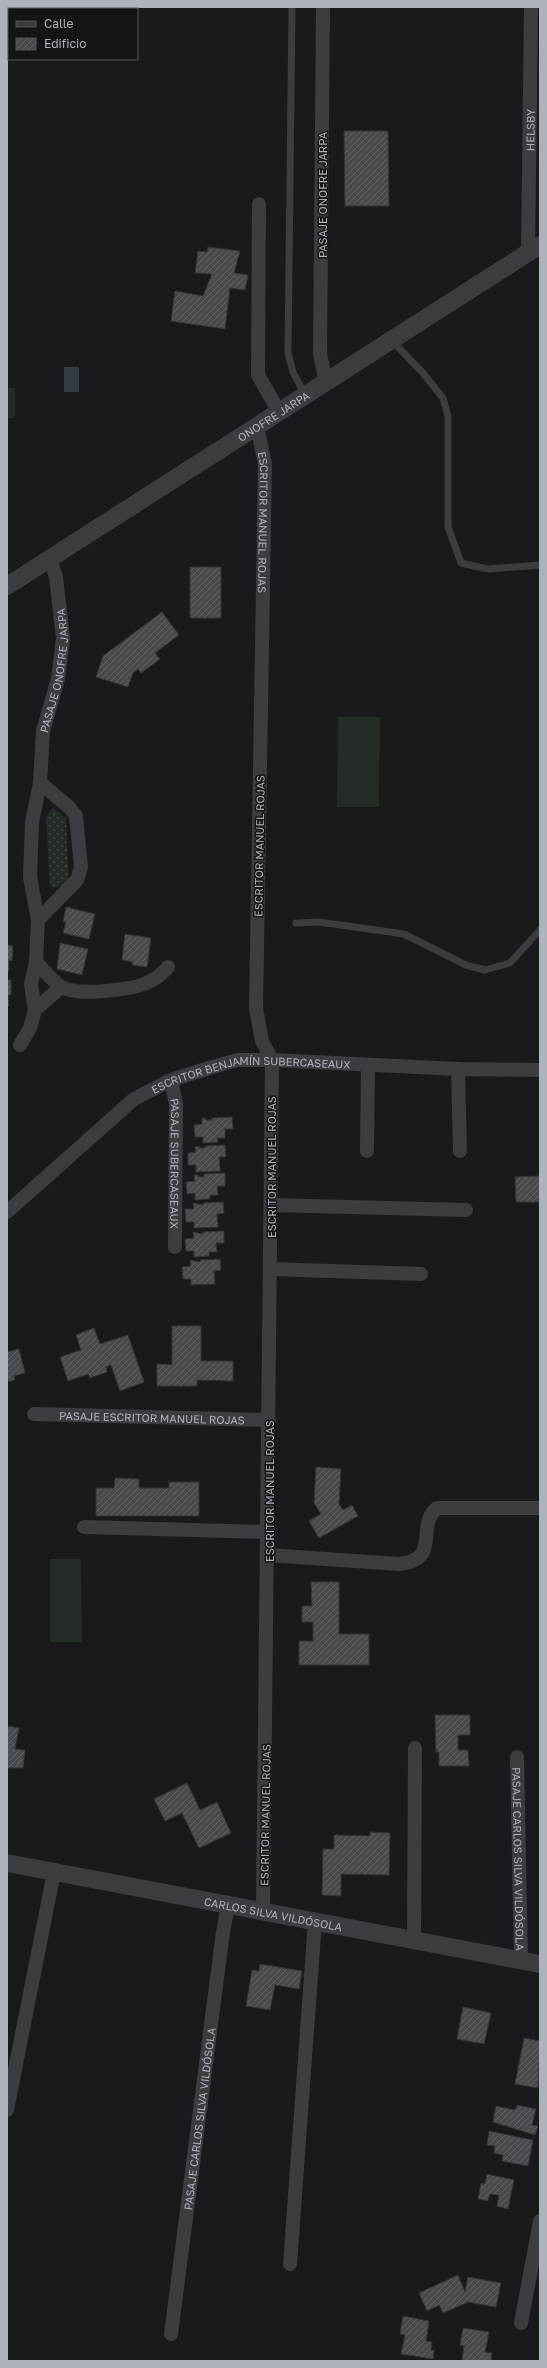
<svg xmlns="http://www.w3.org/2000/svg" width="547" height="2368" font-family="'Golos Text',sans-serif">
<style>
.grass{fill:url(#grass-dots)}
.garden{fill:#252c25}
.water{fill:#343b41}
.building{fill:url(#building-hatch);stroke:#343538}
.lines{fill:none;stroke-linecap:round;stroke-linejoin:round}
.service{stroke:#3c3d41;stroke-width:7}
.minor{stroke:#3c3d41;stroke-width:14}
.tertiary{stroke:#3c3d41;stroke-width:18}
.labels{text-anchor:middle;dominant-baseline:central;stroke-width:3;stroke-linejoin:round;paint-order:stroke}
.street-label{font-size:11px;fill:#aeb2ba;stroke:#151517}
</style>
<defs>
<pattern id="grass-dots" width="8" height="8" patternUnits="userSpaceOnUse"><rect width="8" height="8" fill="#252c25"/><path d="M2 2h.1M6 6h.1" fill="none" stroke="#424843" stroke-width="1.8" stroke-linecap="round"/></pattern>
<pattern id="building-hatch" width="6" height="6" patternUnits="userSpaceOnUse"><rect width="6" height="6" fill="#494a4e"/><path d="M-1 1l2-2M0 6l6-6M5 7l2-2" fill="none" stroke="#616265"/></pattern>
</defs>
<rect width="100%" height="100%" fill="#1a1a1c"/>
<path class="grass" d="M53,808L66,818L69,886L50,887L46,817Z"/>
<path class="garden" d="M7,388H15V418H7Z
M338,717H380L379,807H337Z
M50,1559H81L82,1642H50Z"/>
<path class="water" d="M64,367H79V392H64Z"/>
<path class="building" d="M344,131H388L389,206H345Z
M208,247L240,251L234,273L248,275L245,290L230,288L225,329L171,321L175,291L203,296L212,274L195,273L198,251L207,252Z
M190,567H221V618H190Z
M162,612L179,635L155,653L160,659L141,673L138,669L133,673L128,687L96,677L103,656Z
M66,907L95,914L89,939L63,933L66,922H63Z
M125,934L151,938L147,967L132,965L133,962L122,960Z
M60,943L88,949L82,975L57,969Z
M7,945L13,946L12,961L9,960V971H7Z
M7,980H11V995H8L9,1006H7Z
M232,1117L233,1129H225V1138H217L218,1142L203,1143V1137H195L194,1125L202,1124V1118H205L206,1120H212V1118Z
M225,1145L226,1157H219L220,1171L196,1172V1165H188V1153L196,1152L195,1147L199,1146V1148H205V1146Z
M225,1173V1186H217L218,1195H210V1199L195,1200V1193L187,1194L186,1182L195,1181L194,1175H198V1177H204V1174Z
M540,1176L539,1202H516L515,1177Z
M223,1202L224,1213L217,1214L218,1227L194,1228V1222H186L185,1209H194L193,1203L204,1205L203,1203Z
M224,1231V1243H216L217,1252H209V1256L194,1257V1251H186L185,1239L194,1238L193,1232L203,1234V1232Z
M220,1259L221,1270L214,1271L215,1284L191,1285V1279H183L182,1267L191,1266L190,1260L200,1262V1260Z
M172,1326H201V1361H233V1381L197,1380V1386H157V1364L172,1365Z
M94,1328L100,1344L128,1335L144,1382L120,1391L111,1365L106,1367L107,1372L90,1378L88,1374L68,1381L60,1357L81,1350L76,1335Z
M19,1349L25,1373L14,1376L15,1380L7,1382V1352Z
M316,1467L341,1469L339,1504L343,1510L352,1505L358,1516L319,1538L309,1521L321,1514L314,1503Z
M115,1478L139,1479V1488H169V1482H199V1516H96V1488H114Z
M311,1582H339V1634H369V1665H299V1641H313V1622H302V1606H312Z
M435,1715H470V1735H458V1750H468L469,1766H439V1752H436Z
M7,1726L19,1728L15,1749L25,1750L23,1768H7Z
M187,1783L200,1810L217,1802L231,1833L199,1848L182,1813L165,1821L154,1799Z
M370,1832L390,1833L389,1875L341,1874V1896L322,1895L323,1849H334V1835L370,1836Z
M260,1964L302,1971L299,1989L275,1985L270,2010L246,2006L252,1970L259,1971Z
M463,2007L491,2013L484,2044L457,2039Z
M524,2038L540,2041L538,2088L515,2084Z
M517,2105L536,2109L532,2125L538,2126L535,2135L493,2122L496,2106L515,2110Z
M489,2131L533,2140L528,2166L502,2161L503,2155L494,2153L495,2146L487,2145Z
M487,2174L514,2180L508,2209L497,2206L499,2195L490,2194L488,2201L478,2199L481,2183L485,2184Z
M458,2275L465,2292L468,2277L501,2283L496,2307L468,2302L443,2313L439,2305L427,2311L419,2293Z
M403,2316L429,2321L426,2341L432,2342L431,2350H434L433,2359L401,2354L405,2335L400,2334Z
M463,2328L489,2332L485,2352L492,2353L491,2361H493H462L464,2346L460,2345Z"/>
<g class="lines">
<path class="service" d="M292,7L288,353L293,372L305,395
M392,341L423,373L443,398L448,416V527L461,563L488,569L540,565
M296,923L319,922L404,934L466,965L485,970L510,963L540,930"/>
<g class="minor">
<path d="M323,7L320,354L326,382"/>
<path d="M259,204L258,375L279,412"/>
<path id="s1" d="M528,253L531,7"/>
<path id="s2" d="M257,427L265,464L256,1008L262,1041L272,1060L263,1911"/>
<path d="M38,920L77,880L81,867L76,816L69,807L40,783"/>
<path d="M36,962C44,970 51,980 60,986C75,997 132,990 149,982C157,978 162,974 168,967"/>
<path d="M35,1010L61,987"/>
<path id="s3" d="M20,1045L30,1028L35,1010L31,984L36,962L38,920L30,877L32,822L40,783L43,731L58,679L63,638L56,577L50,559"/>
<path d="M458,1069L460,1151"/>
<path id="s4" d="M171,1080L176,1104L175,1247"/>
<path d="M367,1151L368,1065"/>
<path d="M271,1205L466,1210"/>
<path id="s5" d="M7,1212L134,1099L171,1080L209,1068L237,1060H272L458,1069L540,1070"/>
<path d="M270,1269L421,1274"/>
<path id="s6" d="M34,1414L269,1420"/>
<path d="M84,1527L269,1532"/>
<path d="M268,1555L399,1564C442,1560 415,1526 437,1508H540"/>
<path id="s7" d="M517,1757L521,1960"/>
<path d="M414,1940L415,1748"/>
<path d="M7,2110L54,1872"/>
<path d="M290,2264L315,1921"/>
<path d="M521,2323L540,2221"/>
<path id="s8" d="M171,2334L223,1932L228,1905"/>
</g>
<g class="tertiary">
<path id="s9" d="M7,586L540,245"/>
<path id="s10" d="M7,1863L540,1964"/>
</g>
</g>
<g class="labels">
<g class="street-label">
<text stroke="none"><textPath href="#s1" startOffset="123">HELSBY</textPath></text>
<text transform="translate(322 195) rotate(-90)">PASAJE ONOFRE JARPA</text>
<text stroke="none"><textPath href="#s9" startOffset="316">ONOFRE JARPA</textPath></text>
<text stroke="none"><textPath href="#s2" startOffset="96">ESCRITOR MANUEL ROJAS</textPath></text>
<text stroke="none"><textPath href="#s3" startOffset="382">PASAJE ONOFRE JARPA</textPath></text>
<text transform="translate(259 846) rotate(-89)">ESCRITOR MANUEL ROJAS</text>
<text stroke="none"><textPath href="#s5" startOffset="292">ESCRITOR BENJAMÍN SUBERCASEAUX</textPath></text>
<text stroke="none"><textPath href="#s4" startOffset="84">PASAJE SUBERCASEAUX</textPath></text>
<text transform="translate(271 1167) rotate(-90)">ESCRITOR MANUEL ROJAS</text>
<text stroke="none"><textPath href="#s6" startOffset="118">PASAJE ESCRITOR MANUEL ROJAS</textPath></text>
<text transform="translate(269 1491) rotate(-90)">ESCRITOR MANUEL ROJAS</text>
<text transform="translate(265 1815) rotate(-89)">ESCRITOR MANUEL ROJAS</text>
<text stroke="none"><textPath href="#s7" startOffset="102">PASAJE CARLOS SILVA VILDÓSOLA</textPath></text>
<text stroke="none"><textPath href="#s10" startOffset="271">CARLOS SILVA VILDÓSOLA</textPath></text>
<text stroke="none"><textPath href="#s8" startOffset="217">PASAJE CARLOS SILVA VILDÓSOLA</textPath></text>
</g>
</g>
<rect width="547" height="2368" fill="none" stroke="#aeb2ba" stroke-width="16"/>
<rect x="8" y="8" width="130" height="52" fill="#151517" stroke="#525458"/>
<rect x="16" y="21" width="20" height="6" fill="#3c3d41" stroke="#525458"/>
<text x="44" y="28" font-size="12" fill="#aeb2ba">Calle</text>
<rect x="16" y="38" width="20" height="12" fill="url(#building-hatch)" stroke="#525458"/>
<text x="44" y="48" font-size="12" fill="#aeb2ba">Edificio</text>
</svg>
